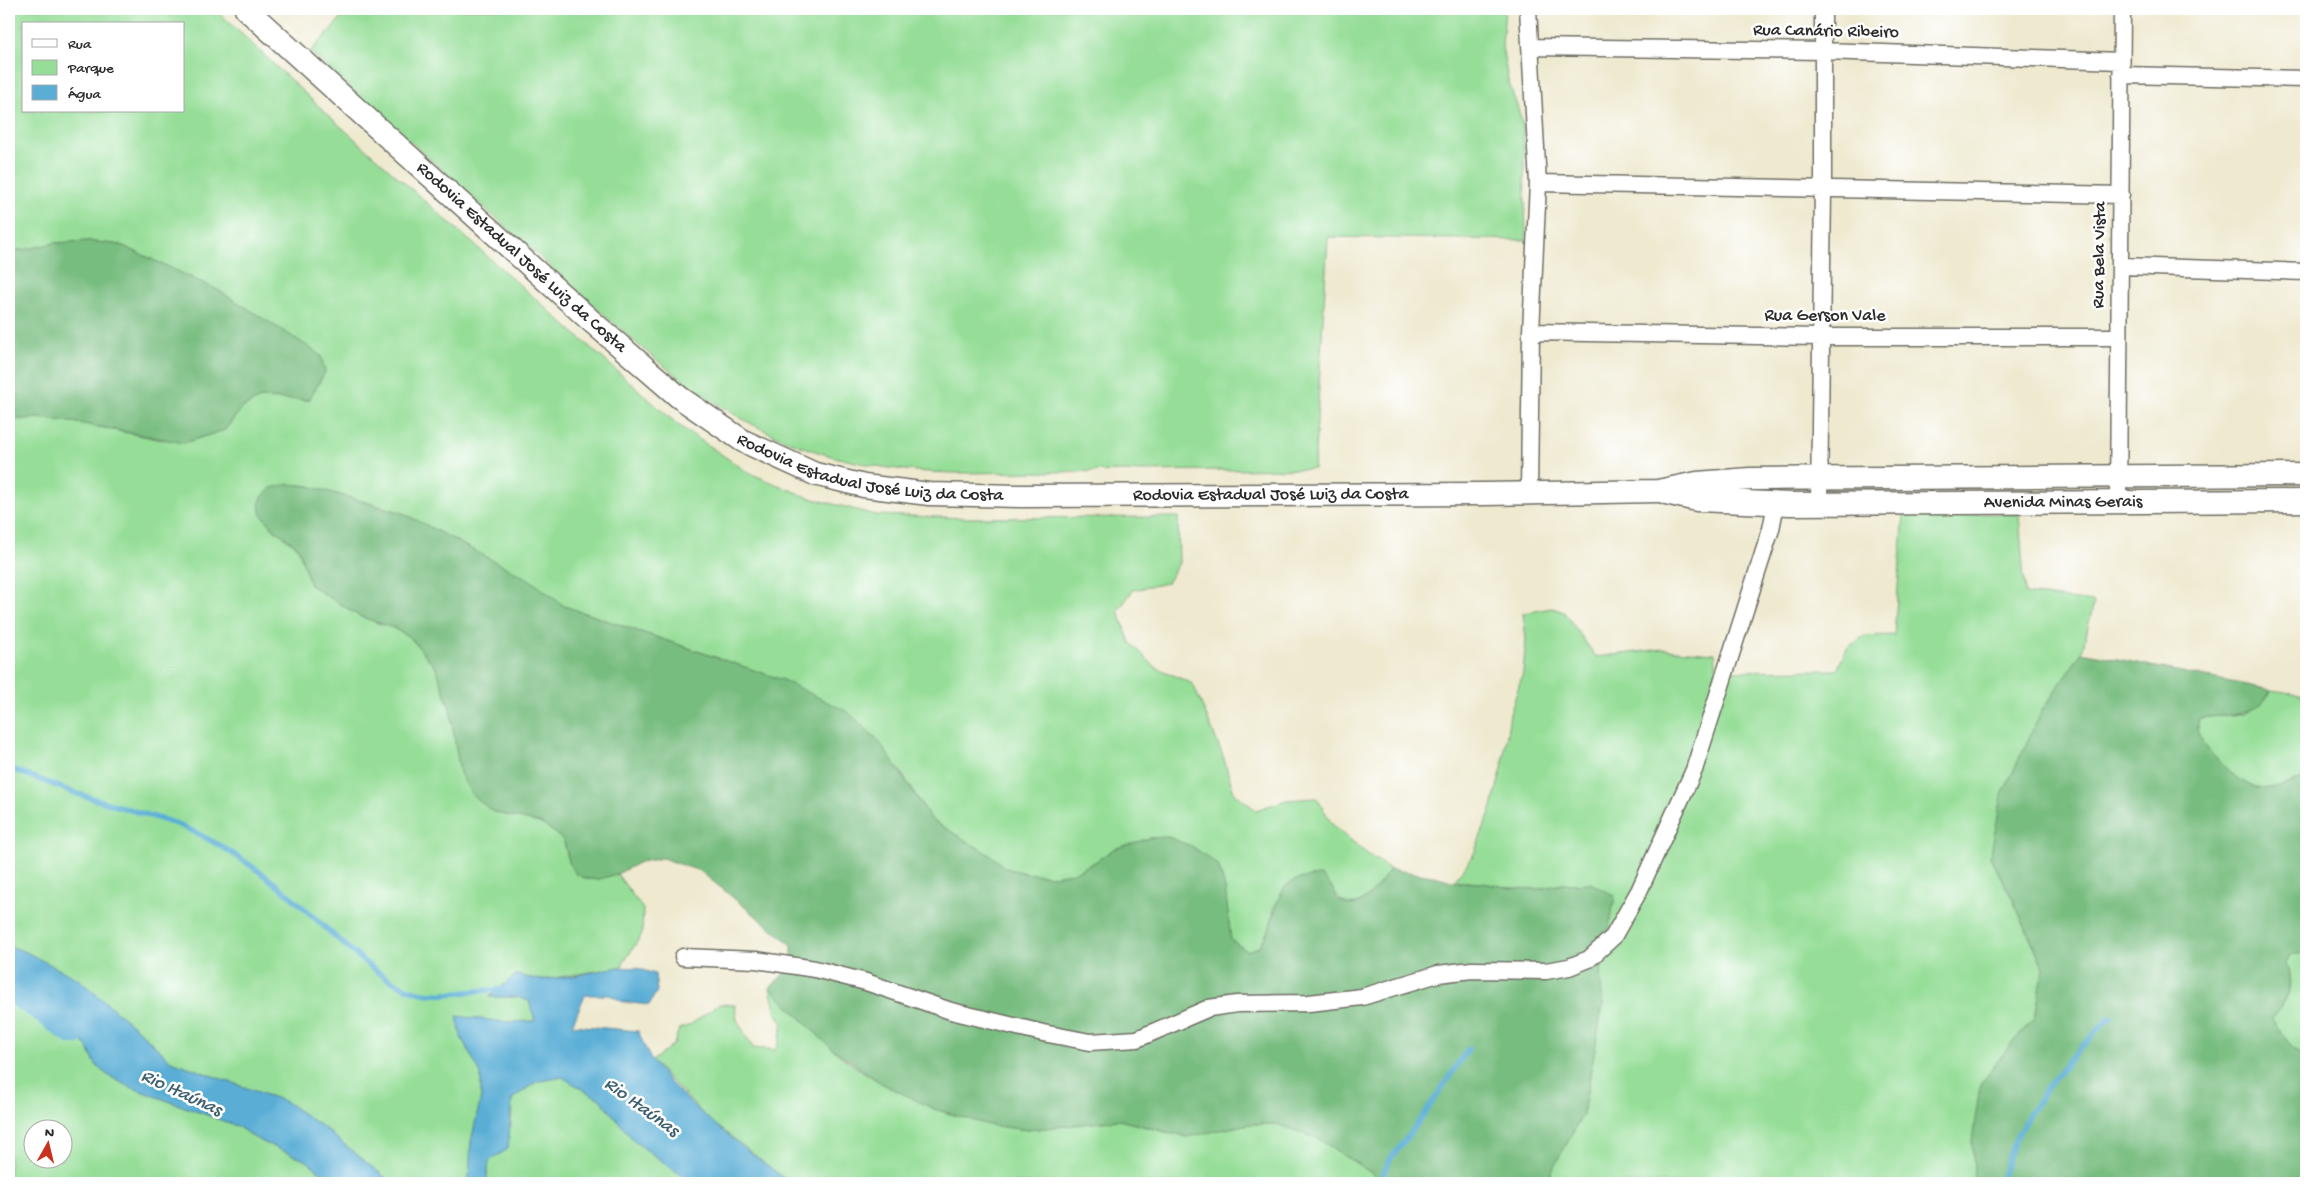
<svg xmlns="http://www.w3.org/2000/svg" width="2315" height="1192" font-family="'Gochi Hand',sans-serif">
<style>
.green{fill:#96de98;stroke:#608462;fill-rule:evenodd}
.forest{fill:#78bd80;stroke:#527456}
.water{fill:#5aaed6;stroke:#426c80}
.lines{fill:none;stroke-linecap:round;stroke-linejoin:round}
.stream{stroke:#5aaed6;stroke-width:5.5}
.river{stroke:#5aaed6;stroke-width:32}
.minor-casing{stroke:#6f6e64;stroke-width:19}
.secondary-casing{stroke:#6f6e64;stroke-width:25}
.minor{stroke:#fff;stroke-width:16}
.secondary{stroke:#fff;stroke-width:22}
.labels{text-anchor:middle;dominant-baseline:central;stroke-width:5;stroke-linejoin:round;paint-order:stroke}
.street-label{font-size:18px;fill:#2b2b2b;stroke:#fff}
.water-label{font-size:19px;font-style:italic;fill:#3e5f6f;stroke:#fff}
</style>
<rect width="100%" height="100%" fill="#fff"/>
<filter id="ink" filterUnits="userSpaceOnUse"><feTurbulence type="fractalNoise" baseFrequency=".02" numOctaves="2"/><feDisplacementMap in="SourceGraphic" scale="10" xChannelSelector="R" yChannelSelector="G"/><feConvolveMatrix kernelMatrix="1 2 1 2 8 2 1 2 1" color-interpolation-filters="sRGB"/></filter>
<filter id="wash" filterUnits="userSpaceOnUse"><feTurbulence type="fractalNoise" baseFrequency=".0096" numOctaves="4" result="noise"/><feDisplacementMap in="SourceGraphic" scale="20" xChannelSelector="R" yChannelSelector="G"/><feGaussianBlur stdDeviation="1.12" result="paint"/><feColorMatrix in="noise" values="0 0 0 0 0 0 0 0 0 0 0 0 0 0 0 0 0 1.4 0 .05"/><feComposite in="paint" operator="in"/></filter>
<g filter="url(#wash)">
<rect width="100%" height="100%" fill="#eee9cf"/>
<path class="green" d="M9,9H215L330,117L678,425L749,473L810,498L876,515L969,518L1178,517L1179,563L1167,583L1133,590L1118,611L1130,642L1155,667L1193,684L1223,756L1234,793L1256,810L1286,800L1317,798L1332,824L1366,853L1390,869C1376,890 1350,926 1332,887L1275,904L1270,927L1259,947L1247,951L1231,940L1225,888L1218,865L1193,847L1168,837L1150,838L1114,849L1095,862L1073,873L1052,876L1025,873L1005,868L993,857L932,820L899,769L783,680L564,606L530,580L403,513L309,486L288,484L274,529L298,547L310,585L359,616L393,628L410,637L436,668L450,709L460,773L493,812L540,823L557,834L564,842L570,865L587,879H599L617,874L643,909L642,934L621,967L541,980L516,975L490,997H517L529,1001L535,1021L505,1022L461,1037L481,1074V1097L471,1142L469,1183H392L324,1128L286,1102L171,1061L136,1028L26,952L9,946V420L38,418L79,423L162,440L225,430L242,408L260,398L309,400L325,372L321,356L218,290L121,245L89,241L55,243L23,250L9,249ZM24,24H184V111H24Z
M347,9H1505L1502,46L1508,80L1523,124L1526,240L1328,237L1314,469L957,473C892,472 827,461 768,432C685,393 618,327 550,266C470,195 390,124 310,52L343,16Z
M1904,514H2019L2025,594L2094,602L2082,652L2041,712L1990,857L2012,898L2044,968L2035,1018L2012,1042L1972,1141L1975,1183H1545L1583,1114L1603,1004L1600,976L1604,949L1563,884L1537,889L1510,888L1483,883L1454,881L1473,856L1492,807L1502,768L1510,714L1523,673L1526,640L1523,613L1552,608L1564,612L1596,657L1663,649L1715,653L1717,671L1837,670L1847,648L1864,636L1894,635Z
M2271,690L2306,695V777C2295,782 2270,791 2257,788C2239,784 2200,748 2197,729C2197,726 2198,721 2199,718L2244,714L2268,697Z
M2297,953H2306V1057L2293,1049L2271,1019C2289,1001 2294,988 2286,963L2290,955Z
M9,984C35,1001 62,1020 84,1043C90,1049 91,1057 95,1063C102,1074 119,1081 130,1087L237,1126L258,1140L307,1161L334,1183H9ZM32,1130H62V1160H32Z
M770,988L830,1047L851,1064L881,1083L934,1109L989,1125L1028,1130L1119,1120L1173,1134L1219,1130L1250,1124H1277L1317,1138L1387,1183H790L706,1117L652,1061L674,1044L679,1029L690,1025L719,1004L735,1005L737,1020L753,1048L775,1050L779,1042L783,1023L776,1013Z
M563,1077L601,1100L634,1141L692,1183H486L489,1161L511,1125L512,1099L536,1082Z"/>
<path class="forest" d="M89,241L121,245L218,290L309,347L321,356L325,372L309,400L260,398L242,408L225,430L184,443L79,423L38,418L9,420V249L23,250L55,243Z
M288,484L309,486L403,513L530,580L564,606L783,680L848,712L878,740L932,820L993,857L1005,868L1025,873L1052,876L1073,873L1095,862L1114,849L1150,838L1168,837L1193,847L1218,865L1225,888L1231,940L1247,951L1259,947C1263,940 1268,933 1270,926C1282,891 1278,878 1322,876C1325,880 1329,884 1332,888C1334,891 1335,896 1337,898C1358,920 1380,883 1390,869L1438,877L1456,882L1483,883L1510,888L1537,889L1563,884L1591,883L1615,896L1600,976L1603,1004L1583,1114L1545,1183H1387L1317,1138L1277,1124H1250L1187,1137L1119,1120L1028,1130L989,1125L934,1109L881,1083L830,1047L770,988L792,965V945L700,871L662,858L640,862L617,874L599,879H587L576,874L570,865L564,842L557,834L540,823L493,812L471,794L460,773L450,709L436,668L410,637L393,628L359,616L310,585L298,547L274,529L262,515L259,505L262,497L271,488Z
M2082,652L2271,690C2258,719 2225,714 2199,718C2198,721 2197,726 2197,729C2200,748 2239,784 2257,788C2270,791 2295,782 2306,777V953L2290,955L2286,963C2293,988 2289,1000 2272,1019L2293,1049L2306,1057V1183H1975L1972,1141L1980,1085L2012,1042L2035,1018L2044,968L2012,898L1990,857L2002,795L2041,712Z"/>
<path class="water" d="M9,946L26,952L78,979L136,1028L171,1061L286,1102L324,1128L392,1183H334L307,1161L258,1140L237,1126L130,1087C119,1081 102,1074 95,1063C91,1057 90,1049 84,1043C62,1020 35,1001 9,984Z
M618,967L637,968L655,974L657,991L649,1005L623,1002L610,995H585L572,1025L638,1031C643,1041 646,1053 653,1062C690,1110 743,1146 790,1183H692L634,1141L601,1100L562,1077L536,1082L512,1099L508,1149L489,1161L486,1183H469L471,1142L481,1097V1074L461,1037L457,1016L505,1022L535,1021L529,1001L517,997H489L516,975L541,980L574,976Z"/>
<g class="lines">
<path class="stream" d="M9,768L78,794L177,824C217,841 256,867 289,895C324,924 376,982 418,992C446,999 476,988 505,990
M1379,1183L1389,1161L1425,1113L1468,1049
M2001,1183C2013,1121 2065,1061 2110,1018"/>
<path class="river" d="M9,985L42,1006L73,1029"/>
</g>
</g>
<g filter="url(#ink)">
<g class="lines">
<defs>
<path id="minor" d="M1528,9L1538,183L1531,332L1529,493
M1531,47L1823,51L2121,61
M2121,75L2306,79
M1538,183L2121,195
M2121,266L2306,272
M1531,332L1820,337H2119
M2118,502L2122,9
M1819,504L1823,190V9
M683,957L756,960L815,969L866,982L951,1011L1043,1033L1090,1042L1137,1039L1209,1008L1237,1004L1309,1003L1362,997L1438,974L1472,970L1546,971L1569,967L1589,959L1613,937L1639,891L1694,770L1771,529L1776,504"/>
<g id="secondary">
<path id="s1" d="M246,9L590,320L679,397L743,441L815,474L864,486L929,494L1020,496L1483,494L1658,491L1697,483L1750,479L2306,475"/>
<path id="s2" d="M1666,493L1697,500L1790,504L2306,501"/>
</g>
</defs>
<use href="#minor" class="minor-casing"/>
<use href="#secondary" class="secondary-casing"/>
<use href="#minor" class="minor"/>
<use href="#secondary" class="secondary"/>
</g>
</g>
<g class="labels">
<g class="street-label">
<text transform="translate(1826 32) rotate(1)">Rua Canário Ribeiro</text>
<text transform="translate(2100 255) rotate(-89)">Rua Bela Vista</text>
<text stroke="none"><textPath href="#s1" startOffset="371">Rodovia Estadual José Luiz da Costa</textPath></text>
<text x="1825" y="316">Rua Gerson Vale</text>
<text stroke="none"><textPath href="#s1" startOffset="791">Rodovia Estadual José Luiz da Costa</textPath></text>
<text stroke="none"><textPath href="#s1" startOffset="1196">Rodovia Estadual José Luiz da Costa</textPath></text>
<text stroke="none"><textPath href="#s2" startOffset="398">Avenida Minas Gerais</textPath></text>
</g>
<g class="water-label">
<text transform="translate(181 1094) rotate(25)">Rio Itaúnas</text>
<text transform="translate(641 1108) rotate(36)">Rio Itaúnas</text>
</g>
</g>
<rect width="2315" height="1192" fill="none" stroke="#fff" stroke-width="30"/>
<rect x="22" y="22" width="162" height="90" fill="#ffffff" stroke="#aaaaaa"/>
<rect x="32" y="39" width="25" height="8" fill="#ffffff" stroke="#aaaaaa"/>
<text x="68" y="48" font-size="15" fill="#2b2b2b">Rua</text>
<rect x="32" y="60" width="25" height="15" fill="#96de98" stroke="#aaaaaa"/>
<text x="68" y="72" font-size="15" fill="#2b2b2b">Parque</text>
<rect x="32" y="85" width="25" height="15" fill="#5aaed6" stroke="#aaaaaa"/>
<text x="68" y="98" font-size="15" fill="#2b2b2b">Água</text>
<g transform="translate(48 1144) rotate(8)"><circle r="24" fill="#ffffff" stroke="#aaaaaa"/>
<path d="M0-4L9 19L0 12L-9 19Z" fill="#c8321e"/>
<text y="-8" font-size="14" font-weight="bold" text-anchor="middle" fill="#2b2b2b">N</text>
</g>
</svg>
